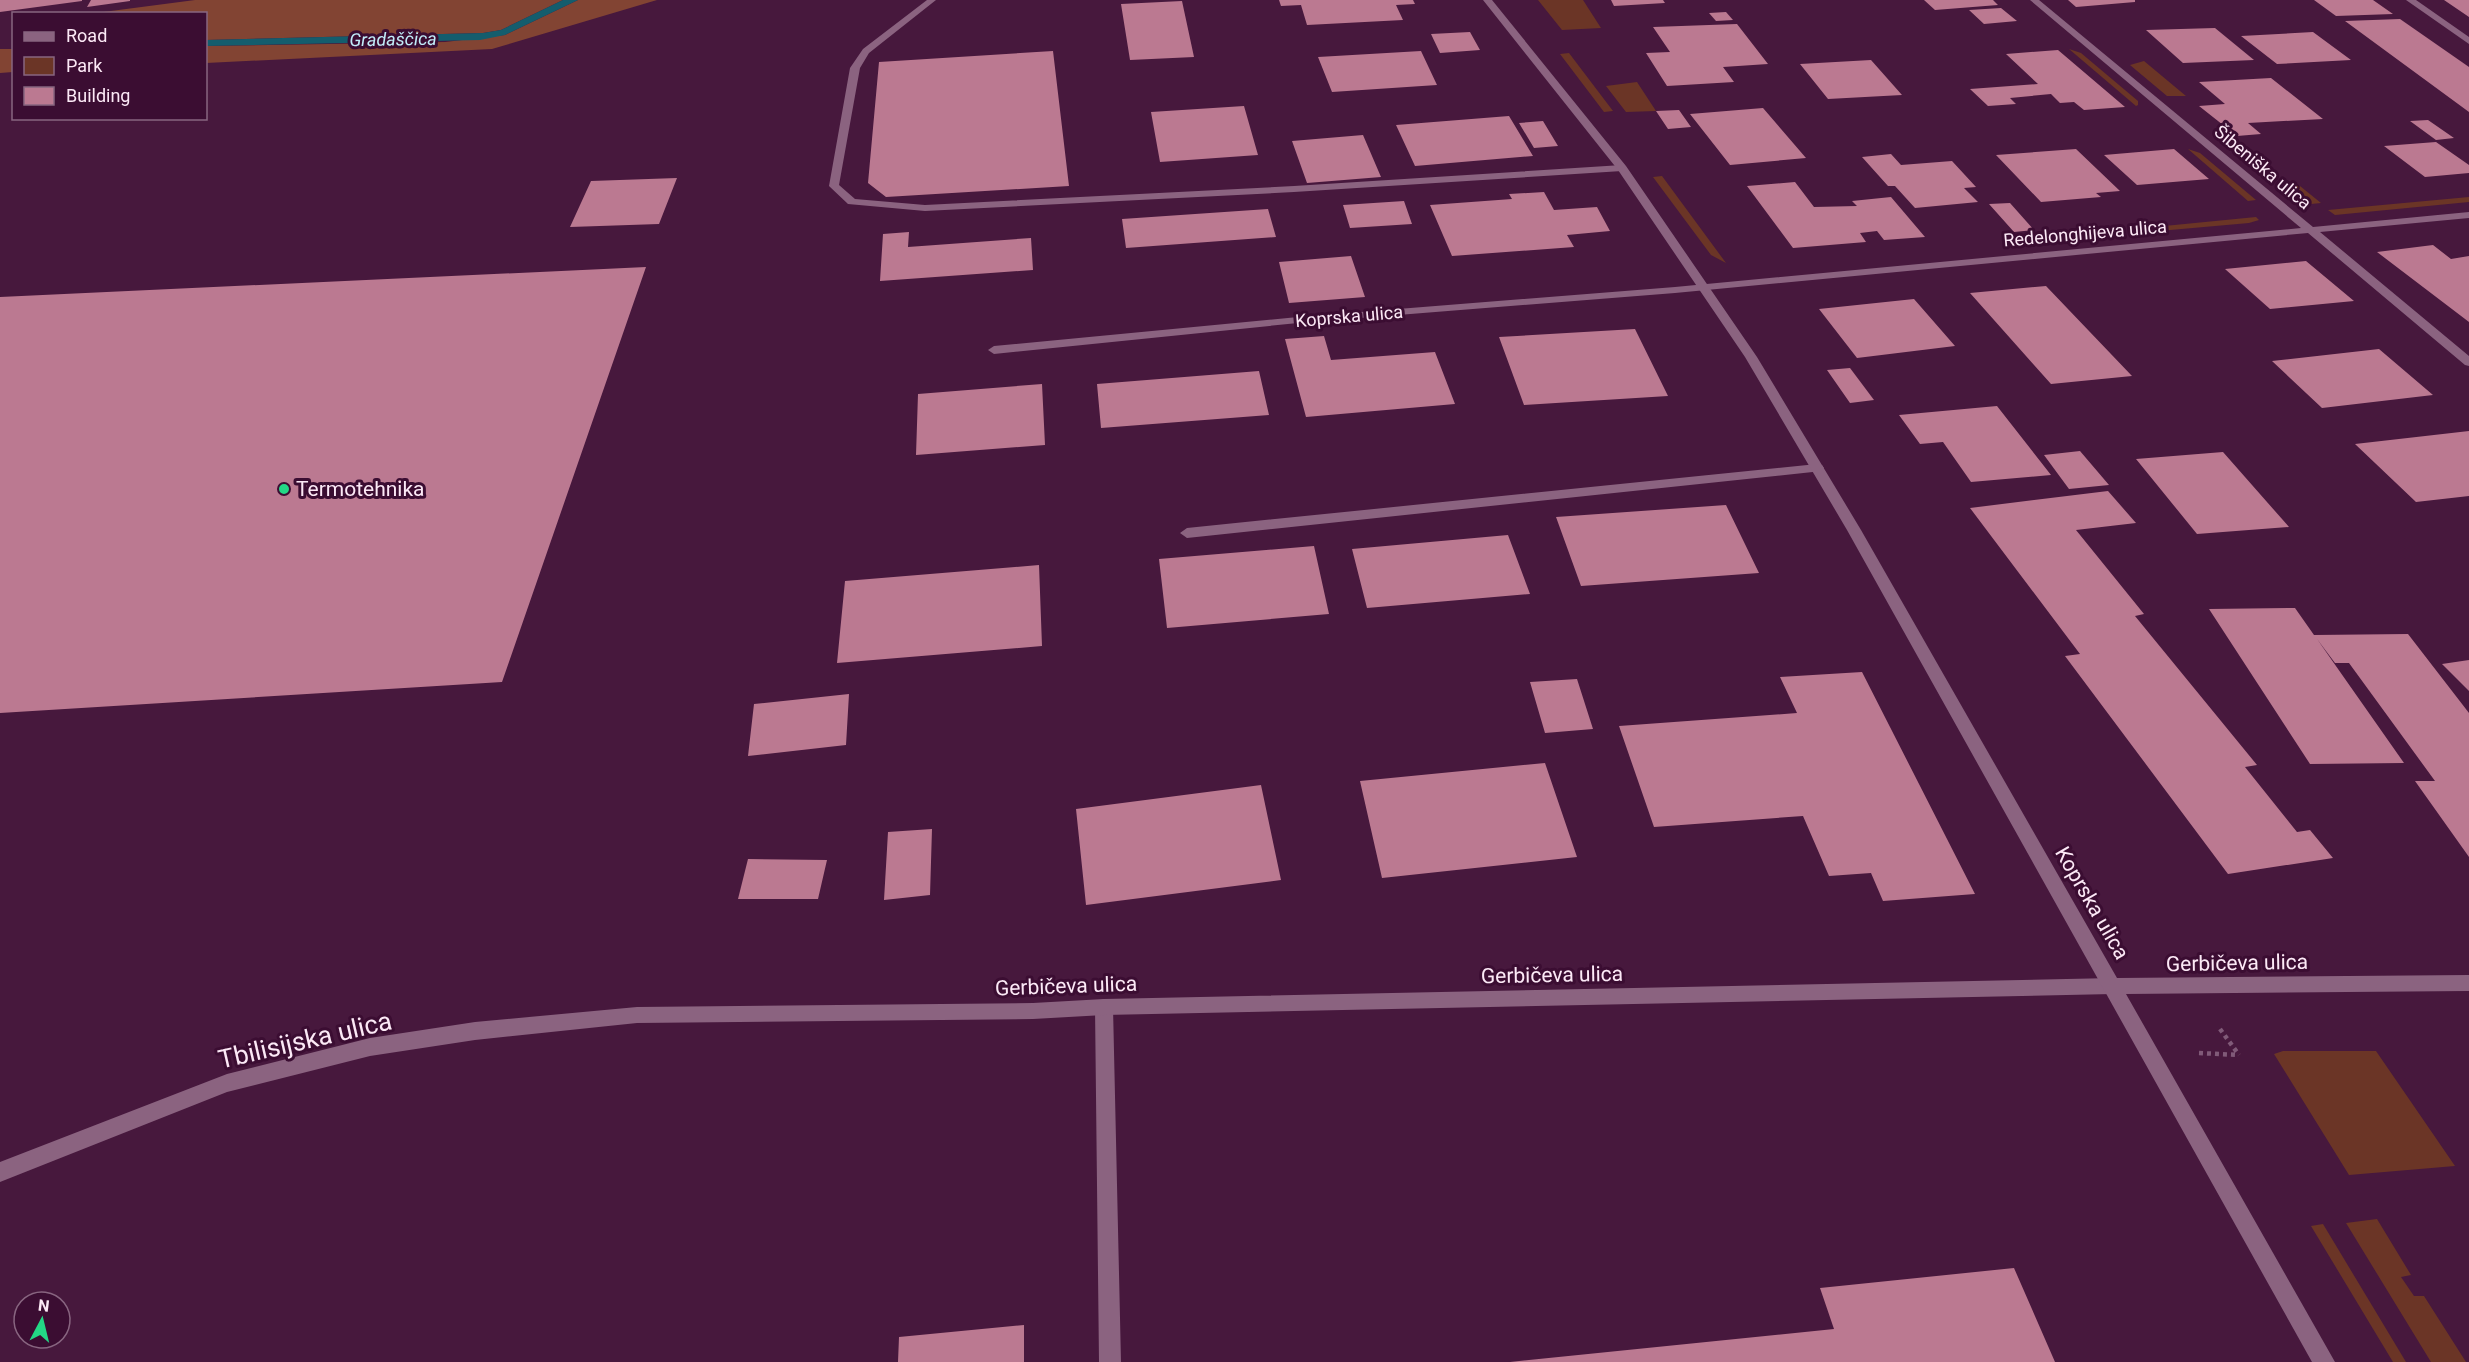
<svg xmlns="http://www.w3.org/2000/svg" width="2469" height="1362" font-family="Roboto,sans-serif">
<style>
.green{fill:#6b3526}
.forest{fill:#824433}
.water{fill:#145d6d}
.building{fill:#bb7991}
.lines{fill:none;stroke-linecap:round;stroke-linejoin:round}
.path{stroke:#805a78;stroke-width:4.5;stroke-dasharray:4 4;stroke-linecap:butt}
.service{fill:#8b6380;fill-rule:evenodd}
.minor{fill:#8b6380;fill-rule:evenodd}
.tertiary{fill:#8b6380;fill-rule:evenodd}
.poi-dot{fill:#23d886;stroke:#3b0d32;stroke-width:2}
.labels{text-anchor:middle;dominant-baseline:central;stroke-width:6;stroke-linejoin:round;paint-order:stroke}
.far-water-label{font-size:18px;font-style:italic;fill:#c1edf9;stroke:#3b0d32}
.far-street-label{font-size:18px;fill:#fce9f6;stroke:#3b0d32}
.poi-label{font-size:21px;fill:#fce9f6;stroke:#3b0d32;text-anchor:start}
.street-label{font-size:21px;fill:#fce9f6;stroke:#3b0d32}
.near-street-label{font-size:26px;fill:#fce9f6;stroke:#3b0d32}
</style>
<rect width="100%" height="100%" fill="#47183d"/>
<path class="green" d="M1538,0H1583L1601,28L1562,30Z
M2069,49L2081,53L2138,101V105L2136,106Z
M1569,53L1613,111L1604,112L1560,54Z
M2144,61L2186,96H2167L2130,65Z
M1637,82L1656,111L1626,112L1606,86Z
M2188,149L2200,153L2256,200L2248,201Z
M1662,176L1726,263L1711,255L1653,177Z
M2295,182L2321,203L2301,205L2276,184Z
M2469,197V202L2335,215L2328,210Z
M2256,217L2259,220L2249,223L2159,231L2154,227Z
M2283,1051H2376L2455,1166L2349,1175L2274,1054Z
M2377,1219L2411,1275L2401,1277L2414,1296H2424L2466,1362H2431L2346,1223Z
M2323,1224L2406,1362H2393L2311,1226Z"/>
<path class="forest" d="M195,0H563L501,30L483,33L206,40V14H88Z
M578,0H657L492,49L206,63V46L445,42L505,35Z
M0,49H13V72L0,73Z"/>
<path class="water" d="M563,0H578L505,35L480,40L206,46V40L483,33L501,30Z"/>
<path class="building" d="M0,0H82V1L0,12Z
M91,0H130V1L87,7Z
M1279,0H1413L1415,4L1396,5L1403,20L1307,25L1301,5L1281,6Z
M1611,0H1663L1665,3L1614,6Z
M1924,0H1993L1998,5L1935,10Z
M2068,0H2135V2L2076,7Z
M2314,0H2373L2393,14L2336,16Z
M2444,0H2469V17Z
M1182,1L1194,57L1130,60L1121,4Z
M2001,8L2017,21L1984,24L1969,10Z
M1726,12L1733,20L1716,21L1709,13Z
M2400,19L2469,67V112L2345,21Z
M1737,24L1768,64L1723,67L1734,82L1667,86L1646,53L1670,52L1653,27Z
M2215,28L2254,60L2183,63L2146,30Z
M1470,32L1480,50L1440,53L1431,34Z
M2313,32L2351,60L2277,64L2241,36Z
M2058,50L2125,107L2084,110L2074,102L2060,103L2051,94L2010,98L2016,104L1988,106L1970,89L2038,84L2006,54Z
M1053,51L1069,186L886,197L868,183L879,62Z
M1421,51L1437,85L1332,92L1318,57Z
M1871,60L1902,95L1828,99L1800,64Z
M2271,78L2323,119L2248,123L2261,134L2237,136L2199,106L2225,104L2199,82Z
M1244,106L1258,155L1160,162L1151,112Z
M1763,108L1806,158L1730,165L1690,114Z
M1679,110L1691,127L1668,129L1656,111Z
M1509,116L1533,156L1415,166L1396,125Z
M2428,120L2454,138L2436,140L2410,121Z
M1543,121L1558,146L1534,148L1519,123Z
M1363,135L1381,177L1307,183L1292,141Z
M2436,142L2469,165V173L2425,177L2384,146Z
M2076,149L2120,191L2096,193L2101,197L2041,202L1996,155Z
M2174,149L2209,179L2137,185L2104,155Z
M1891,154L1901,165L1952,161L1976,187L1964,188L1978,202L1915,208L1895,186H1888L1862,157Z
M677,178L659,224L570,227L591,181Z
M1795,182L1814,207L1857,206L1852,201L1891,197L1925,237L1884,240L1877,231L1860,233L1866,242L1793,248L1747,186Z
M1544,192L1554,210L1597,207L1610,231L1567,235L1574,247L1452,256L1430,205L1512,199L1509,194Z
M1404,201L1412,224L1350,228L1343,205Z
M2010,203L2034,230L2014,232L1989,204Z
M1268,209L1276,237L1126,248L1122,219Z
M909,232L908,247L1031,238L1033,270L880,281L883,234Z
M2433,245L2451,259L2469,256V322L2377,252Z
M1351,256L1365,297L1289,303L1279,262Z
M2306,261L2354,301L2270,309L2225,269Z
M646,267L502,682L0,713V297Z
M2046,286L2132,376L2051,384L1970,293Z
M1914,299L1955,346L1857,358L1819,309Z
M1635,329L1668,396L1524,405L1499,337Z
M1324,336L1331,360L1435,352L1455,404L1306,417L1285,339Z
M2379,349L2433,395L2322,408L2272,361Z
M1850,368L1874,400L1850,403L1827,370Z
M1259,371L1269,415L1101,428L1097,384Z
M1042,384L1045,445L916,455L918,394Z
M1997,406L2051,475L1971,482L1943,442L1920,444L1899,415Z
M2469,431V496L2416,502L2355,444Z
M2080,451L2109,485L2069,489L2044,455Z
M2223,452L2289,527L2197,534L2136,459Z
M2108,491L2136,523L2076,530L2144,614L2135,616L2257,765L2245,767L2297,832L2310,830L2333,858L2228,874L2065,656L2080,654L1970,508Z
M1726,505L1759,573L1581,586L1556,517Z
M1508,535L1530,594L1367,608L1352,549Z
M1314,546L1329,614L1167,628L1159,559Z
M1039,565L1042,646L837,663L845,581Z
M2295,608L2314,635L2408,634L2469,713V857L2415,781H2435L2349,663H2335L2317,639L2404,763L2310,764L2209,609Z
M2469,660V691L2442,664Z
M1862,672L1975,894L1883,901L1871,873L1829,876L1803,816L1654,827L1619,726L1797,713L1780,677Z
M1577,679L1593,729L1545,733L1530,682Z
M849,694L846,745L748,756L754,704Z
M1545,763L1577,857L1382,878L1360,781Z
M1261,785L1281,880L1086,905L1076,809Z
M932,829L930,895L884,900L888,832Z
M748,859L827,860L818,899H738Z
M2014,1268L2055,1362H1510L1834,1329L1820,1288Z
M1024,1325V1362H898L899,1337Z"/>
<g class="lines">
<path class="path" d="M2220,1029L2239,1055
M2199,1053L2239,1055"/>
<path class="service" d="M927,0H936L869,53L860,68L839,185L855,199L925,205L1294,186L1622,165L1627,168L1622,171L1294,192L925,211L848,204L829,186L850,68L863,49Z
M1104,999L1110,1001L1113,1007L1121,1362H1099L1095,1007L1098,1001Z"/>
<path class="minor" d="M2030,0H2039L2313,227L2469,212V218L2320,232L2469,356V366L2465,365L2308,233L1675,293L1298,323L994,354L988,350L994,346L1298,317L1675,287L2301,228Z
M2406,0H2416L2469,37V44Z
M1817,464L1822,465L1824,468L1822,471L1187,538L1180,533L1187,528Z
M2113,978L2119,980L2122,986L2119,992L2113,994L1104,1015L1033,1019L637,1023L475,1040L370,1056L227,1092L0,1182V1162L227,1074L370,1038L475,1022L637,1007L1033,1003L1104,999Z"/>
<path class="tertiary" d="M1483,0H1492L1626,166L1757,357L1861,530L2117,978L2469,975V991L2126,994L2335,1362H2312L1847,530L1745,357L1618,170Z"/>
</g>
<circle class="poi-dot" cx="284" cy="489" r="6"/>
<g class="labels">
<g class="far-water-label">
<text transform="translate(393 39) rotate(-1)">Gradaščica</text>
</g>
<g class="far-street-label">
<text transform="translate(2263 167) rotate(40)">Šibeniška ulica</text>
<text transform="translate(2085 233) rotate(-5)">Redelonghijeva ulica</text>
<text transform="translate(1349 316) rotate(-5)">Koprska ulica</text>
</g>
<g class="poi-label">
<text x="296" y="489">Termotehnika</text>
</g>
<g class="street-label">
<text transform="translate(2092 903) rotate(60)">Koprska ulica</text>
<text transform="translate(2237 963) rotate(-1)">Gerbičeva ulica</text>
<text transform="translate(1552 975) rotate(-1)">Gerbičeva ulica</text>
<text transform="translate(1066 986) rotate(-2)">Gerbičeva ulica</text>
</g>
<g class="near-street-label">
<text transform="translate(305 1040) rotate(-13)">Tbilisijska ulica</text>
</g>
</g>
<rect x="12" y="12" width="195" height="108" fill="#3b0d32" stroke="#886580" stroke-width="1.5"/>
<rect x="24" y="32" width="30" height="9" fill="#8b6380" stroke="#886580" stroke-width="1.5"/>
<text x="66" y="42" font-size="18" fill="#fce9f6">Road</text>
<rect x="24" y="57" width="30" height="18" fill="#6b3526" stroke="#886580" stroke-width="1.5"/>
<text x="66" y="72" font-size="18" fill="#fce9f6">Park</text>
<rect x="24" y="87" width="30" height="18" fill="#bb7991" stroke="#886580" stroke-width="1.5"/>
<text x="66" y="102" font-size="18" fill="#fce9f6">Building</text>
<g transform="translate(42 1320) rotate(7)"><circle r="28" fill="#3b0d32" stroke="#886580" stroke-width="1.5"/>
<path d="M0-4.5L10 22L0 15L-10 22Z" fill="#23d886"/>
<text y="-9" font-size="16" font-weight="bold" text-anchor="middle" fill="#fce9f6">N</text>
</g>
</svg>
